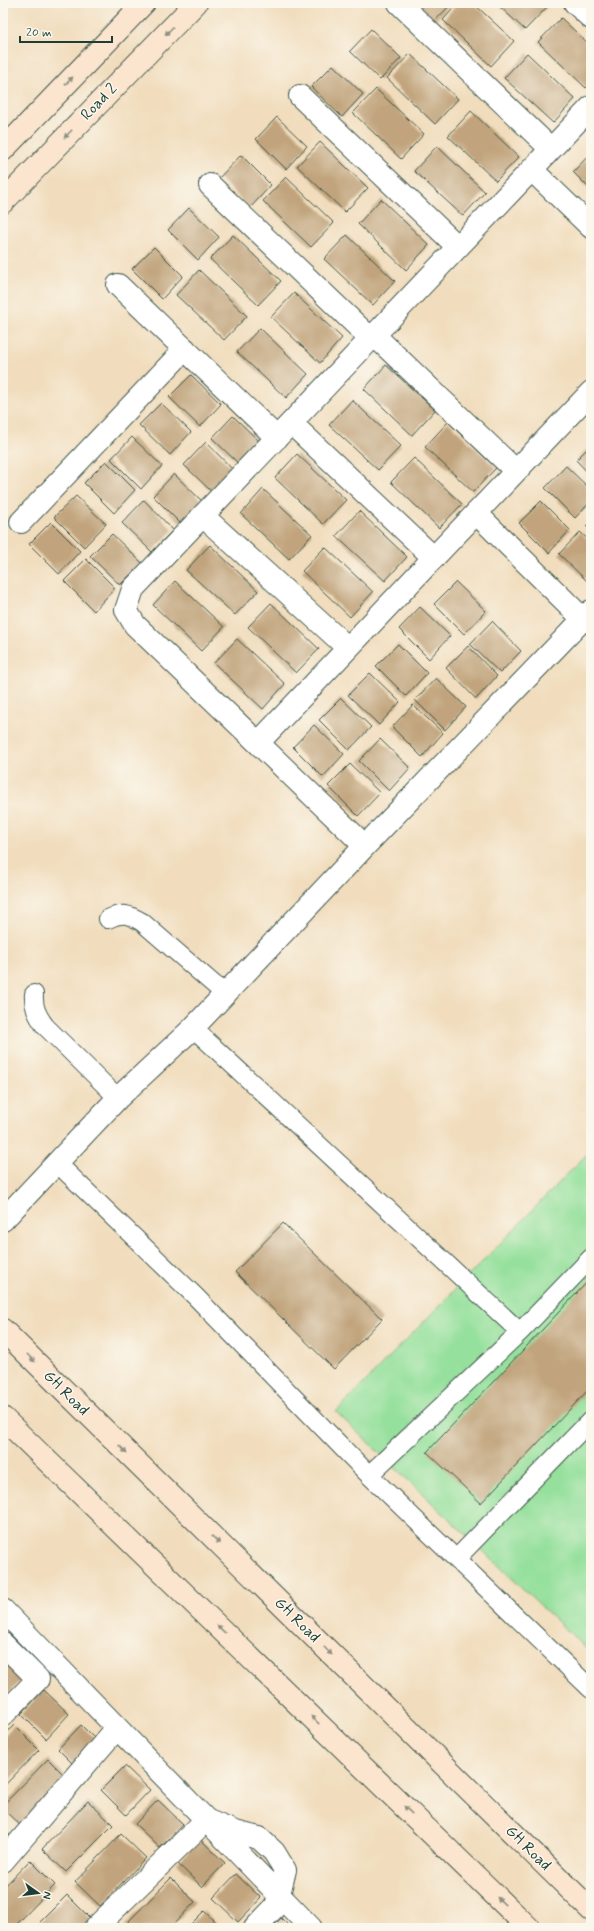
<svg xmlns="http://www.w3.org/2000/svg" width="594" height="1931" font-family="Mynerve,sans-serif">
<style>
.green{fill:#95e09c;stroke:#5a8e68}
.building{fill:#c1a47d}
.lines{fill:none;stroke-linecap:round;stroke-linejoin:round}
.lane-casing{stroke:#3e5549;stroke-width:20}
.street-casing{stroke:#3e5549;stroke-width:24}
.secondary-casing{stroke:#3e5549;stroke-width:24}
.lane{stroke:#fff;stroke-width:18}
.street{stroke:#fff;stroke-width:22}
.secondary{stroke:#fce5cf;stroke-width:22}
.oneway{fill:#8e9182}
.labels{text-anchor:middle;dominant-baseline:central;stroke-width:3;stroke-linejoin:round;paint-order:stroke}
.street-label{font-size:16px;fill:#1f3d34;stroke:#fbf7ec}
</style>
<rect width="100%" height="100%" fill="#fbf7ec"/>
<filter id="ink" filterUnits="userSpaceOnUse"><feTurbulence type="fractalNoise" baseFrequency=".025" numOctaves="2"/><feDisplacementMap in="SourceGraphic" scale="8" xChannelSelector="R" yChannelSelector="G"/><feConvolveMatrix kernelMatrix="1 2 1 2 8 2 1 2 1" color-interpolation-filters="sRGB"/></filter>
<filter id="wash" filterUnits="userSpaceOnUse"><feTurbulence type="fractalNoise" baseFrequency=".012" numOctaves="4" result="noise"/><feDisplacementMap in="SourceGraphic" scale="16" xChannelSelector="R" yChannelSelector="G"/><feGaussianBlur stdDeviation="0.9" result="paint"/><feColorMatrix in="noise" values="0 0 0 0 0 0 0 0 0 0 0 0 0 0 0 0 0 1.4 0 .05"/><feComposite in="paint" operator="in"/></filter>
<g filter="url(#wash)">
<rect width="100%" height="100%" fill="#f1ddbd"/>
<path class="green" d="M591,1150V1653L336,1412Z"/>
<g id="blocks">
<path class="building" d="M414,3H452L434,22Z
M458,3H473L514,41L491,66L443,20Z
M496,3H545L548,6L525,30Z
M561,18L591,46V83L586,88L538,42Z
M371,29L401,58L380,80L350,51Z
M527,53L575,99L553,123L504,78Z
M410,54L458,99L435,124L387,78Z
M333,65L363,94L342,117L311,87Z
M376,89L424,134L401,159L353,113Z
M471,111L519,157L496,181L448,136Z
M277,117L307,146L286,169L256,139Z
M320,142L368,188L345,212L297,166Z
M437,146L485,192L463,216L414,171Z
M591,153V190L573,172Z
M241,155L271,185L250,208L219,178Z
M286,177L334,223L311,247L263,201Z
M381,199L429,245L406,270L358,224Z
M189,208L219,237L198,260L168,230Z
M233,235L281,281L258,305L210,259Z
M347,235L395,281L373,305L324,259Z
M154,247L183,276L162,299L132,269Z
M199,270L247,316L224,340L176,295Z
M294,293L342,338L320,363L271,317Z
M260,328L308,374L286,398L237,352Z
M386,365L435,410L412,435L364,389Z
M191,375L221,404L200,427L169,397Z
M352,400L401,446L378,470L329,425Z
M161,403L191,432L170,455L139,425Z
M233,416L263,445L242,467L212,438Z
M448,422L496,468L473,492L425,447Z
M132,437L162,466L141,489L111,459Z
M206,442L235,472L214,494L184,465Z
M591,445V476L576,460Z
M297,454L346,500L323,524L275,478Z
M414,458L462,504L439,528L391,482Z
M106,461L135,490L114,513L84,483Z
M566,466L591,490V501L575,518L545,488Z
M174,474L204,503L183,526L153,496Z
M263,489L312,535L289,559L241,514Z
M76,496L106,524L84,547L54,517Z
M144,500L173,530L152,552L122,523Z
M541,501L570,530L549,553L519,523Z
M359,511L407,557L385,581L336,536Z
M591,521V531L586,526Z
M51,522L80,551L59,574L29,544Z
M580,532L591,542V581L589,583L559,554Z
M112,534L142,563L120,585L90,556Z
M210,545L258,591L235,615L186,570Z
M325,547L373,592L350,617L302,571Z
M86,559L115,588L94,611L64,581Z
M175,581L224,627L201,651L153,605Z
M456,582L486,611L464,634L434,604Z
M271,603L319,649L296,673L248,627Z
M420,607L450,636L429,659L399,629Z
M492,621L521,651L500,673L470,644Z
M237,639L285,684L263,709L214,663Z
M398,644L427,673L406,696L376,666Z
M468,646L497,676L476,699L446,668Z
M370,673L400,702L379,725L348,695Z
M436,678L466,707L445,730L415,700Z
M341,698L371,727L349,750L319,720Z
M413,705L443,733L422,757L392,727Z
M314,725L344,754L323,777L293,747Z
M380,739L410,768L389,791L359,761Z
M350,764L380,793L358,816L328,786Z
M283,1223L382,1319L334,1369L235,1272Z
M591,1278V1387L481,1503L427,1452Z
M3,1649L29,1672L6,1696L3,1693Z
M44,1690L69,1714L46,1739L21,1714Z
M14,1725L39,1750L3,1787V1737Z
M81,1725L105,1749L82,1773L58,1749Z
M48,1759L72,1783L26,1831L3,1809V1805Z
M125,1766L150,1790L126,1815L101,1790Z
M158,1800L183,1824L160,1848L135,1824Z
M88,1801L113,1825L66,1872L42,1849Z
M3,1829L16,1841L3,1854Z
M121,1834L146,1858L100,1906L75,1882Z
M200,1839L225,1863L202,1887L177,1863Z
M30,1860L55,1885L13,1928H4L3,1888Z
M236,1874L261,1898L238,1922L213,1898Z
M171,1878L195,1902L170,1928H127L124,1926Z
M67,1895L91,1919L83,1928H34Z
M204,1911L221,1928H187Z
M281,1918L291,1928H272Z"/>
</g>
</g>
<g filter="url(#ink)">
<use href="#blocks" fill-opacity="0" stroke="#3e5549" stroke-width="1"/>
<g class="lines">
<defs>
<path id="lane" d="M108,919C123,912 128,914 142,922L225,994
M34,994C33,1007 37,1015 45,1026L118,1098
M193,1028L520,1332L369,1475
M57,1163L195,1296L369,1475L591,1689
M520,1332L591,1258
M456,1559L591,1420"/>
<path id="street" d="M399,3L551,149
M575,3L591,18
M300,96L458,247
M591,107L133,589L126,610L135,625L258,743L591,392
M532,170L591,227
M210,185L371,339
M118,285L277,438
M374,335L516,471
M291,423L434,558
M476,513L583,619L591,622
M203,516L348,648
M21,522L185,349
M258,743L365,846
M3,1220L118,1098L193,1028L365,846L591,611
M3,1610L311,1928
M3,1644L38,1679L3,1715
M3,1861L117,1728
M95,1928L206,1820L235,1832L259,1838L274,1852L285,1870L276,1906L255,1928"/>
<path id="secondary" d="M3,150L144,3
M3,202L196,3
M3,1330L591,1910
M3,1418L529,1928"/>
</defs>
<use href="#lane" class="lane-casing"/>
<use href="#street" class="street-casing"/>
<use href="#secondary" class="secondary-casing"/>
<use href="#lane" class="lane"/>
<use href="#street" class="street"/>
<use href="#secondary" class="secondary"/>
</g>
<defs><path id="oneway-solid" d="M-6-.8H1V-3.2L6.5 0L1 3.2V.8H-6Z"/></defs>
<g class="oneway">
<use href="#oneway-solid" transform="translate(169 31) rotate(134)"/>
<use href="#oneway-solid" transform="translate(69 81) rotate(-46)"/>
<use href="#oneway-solid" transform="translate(68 134) rotate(134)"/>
<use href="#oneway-solid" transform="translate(31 1358) rotate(45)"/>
<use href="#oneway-solid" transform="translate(123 1449) rotate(45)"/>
<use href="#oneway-solid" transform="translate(216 1540) rotate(45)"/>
<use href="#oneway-solid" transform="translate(221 1629) rotate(-136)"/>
<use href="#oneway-solid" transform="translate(328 1651) rotate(45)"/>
<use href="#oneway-solid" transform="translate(315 1720) rotate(-136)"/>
<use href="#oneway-solid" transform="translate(408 1810) rotate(-136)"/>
<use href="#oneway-solid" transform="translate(501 1901) rotate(-136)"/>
</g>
</g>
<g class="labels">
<g class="street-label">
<text transform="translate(99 102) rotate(-46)">Road 2</text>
<text transform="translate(66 1393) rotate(45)">GH Road</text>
<text transform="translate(297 1620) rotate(45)">GH Road</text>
<text transform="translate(528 1848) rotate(45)">GH Road</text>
</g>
</g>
<rect width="594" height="1931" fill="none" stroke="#fbf7ec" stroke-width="16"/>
<g transform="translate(38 1893) rotate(104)" stroke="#fbf7ec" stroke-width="3" paint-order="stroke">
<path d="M0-3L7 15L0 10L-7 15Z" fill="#1f3d34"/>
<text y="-6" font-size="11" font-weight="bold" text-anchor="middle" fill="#1f3d34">N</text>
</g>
<path d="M20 36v6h92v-6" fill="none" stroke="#1f3d34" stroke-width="2"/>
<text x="26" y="36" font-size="12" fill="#1f3d34" stroke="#fbf7ec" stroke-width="3" paint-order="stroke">20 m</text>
</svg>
